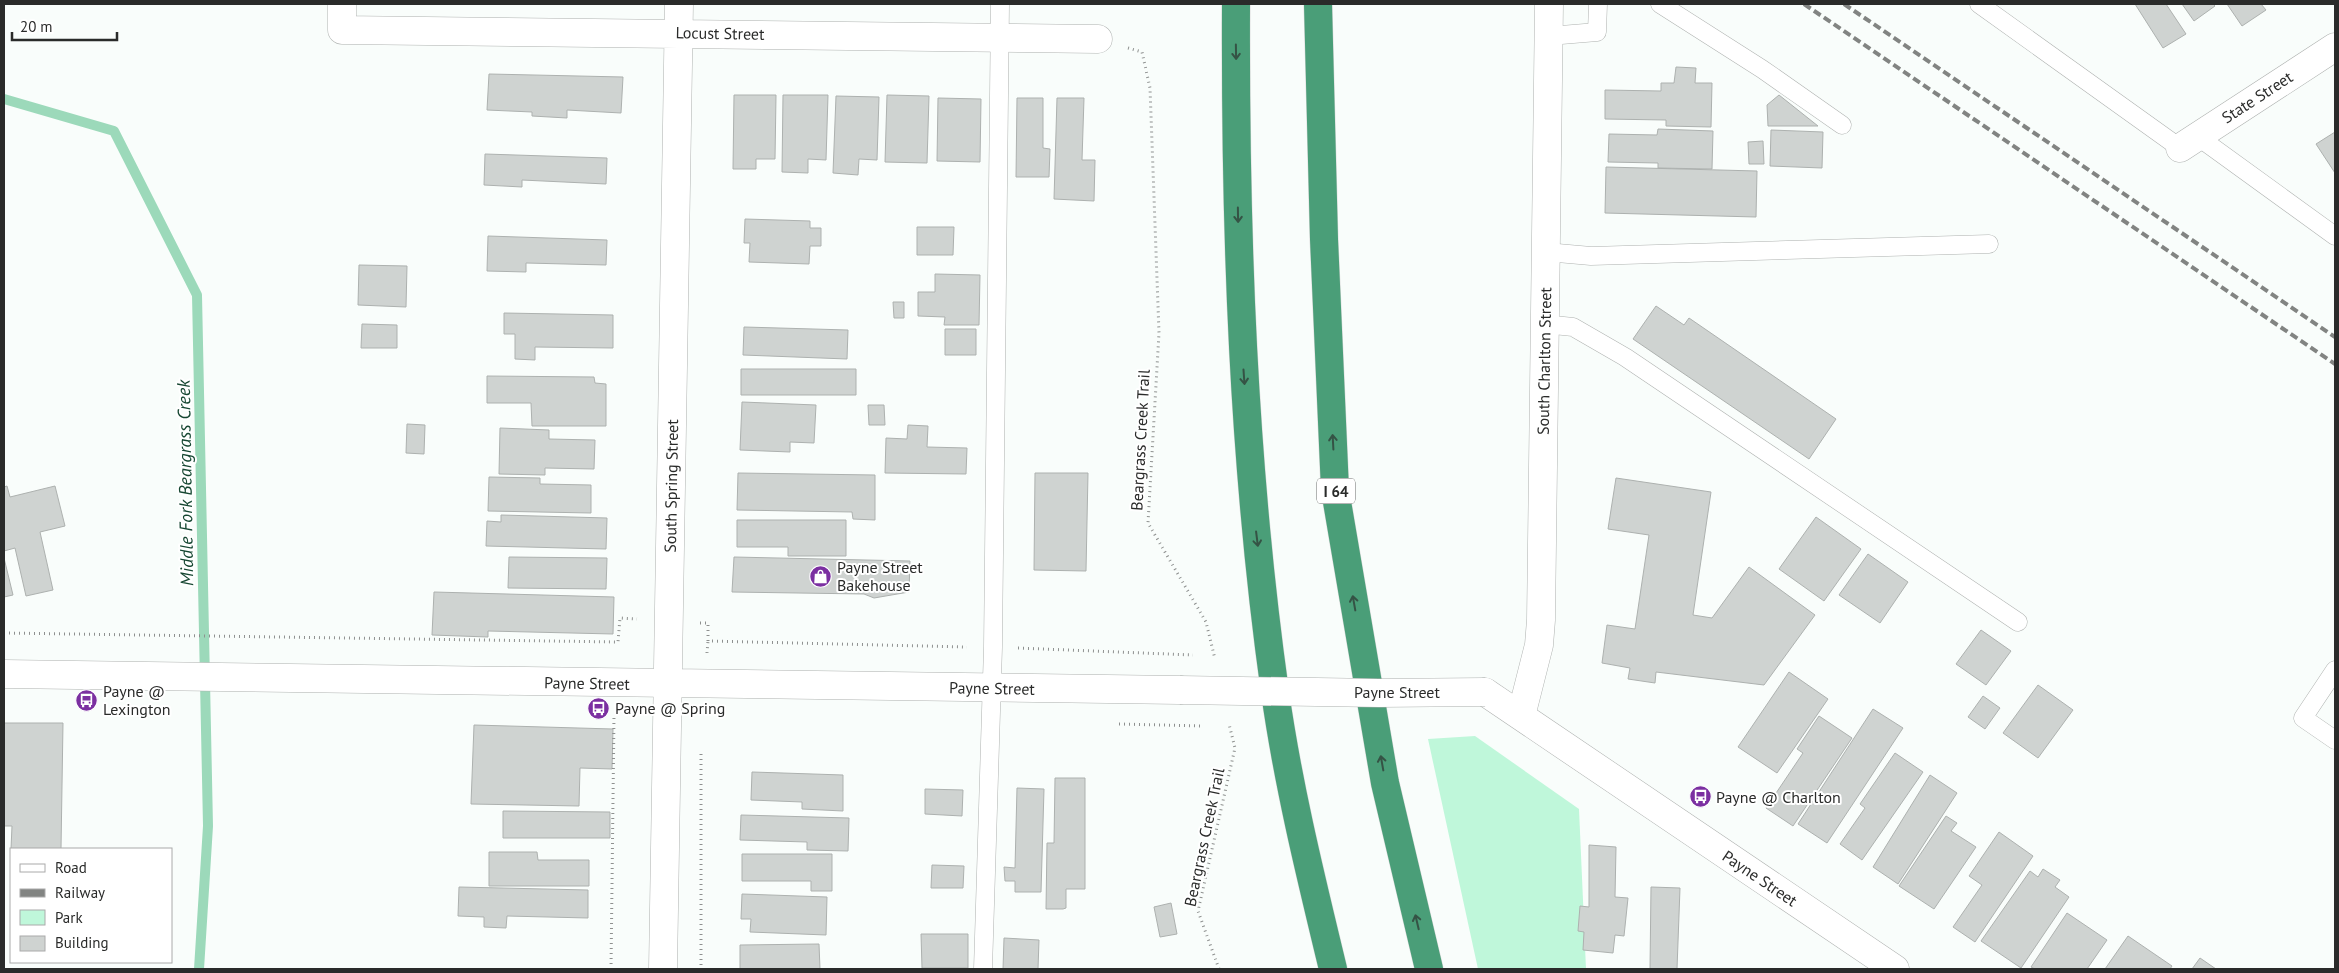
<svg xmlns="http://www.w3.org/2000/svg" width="2339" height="973" font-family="'PT Sans',sans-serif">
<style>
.green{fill:#bff7da}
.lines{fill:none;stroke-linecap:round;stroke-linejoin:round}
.stream{stroke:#9cd9ba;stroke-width:10}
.building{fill:#cfd3d1;stroke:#adb1af}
.service-casing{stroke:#afb2b0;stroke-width:19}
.minor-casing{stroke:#afb2b0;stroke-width:29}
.motorway-casing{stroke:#d9d9d9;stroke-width:29}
.path{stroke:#8e908f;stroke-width:3;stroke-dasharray:1 4;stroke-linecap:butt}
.service{stroke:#fff;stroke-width:18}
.minor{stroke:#fff;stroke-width:28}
.motorway{stroke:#4a9e78;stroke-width:28}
.rail{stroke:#828482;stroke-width:4;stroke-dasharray:8 4;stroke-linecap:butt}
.minor-bridge-casing{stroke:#afb2b0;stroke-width:29;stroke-linecap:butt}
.minor-bridge{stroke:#fff;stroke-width:28}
.oneway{stroke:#355345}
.labels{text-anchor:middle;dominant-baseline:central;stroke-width:4;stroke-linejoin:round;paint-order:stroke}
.shield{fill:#fff;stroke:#6a6b6a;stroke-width:1}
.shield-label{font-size:15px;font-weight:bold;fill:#2a2b2a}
.street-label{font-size:16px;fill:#2a2b2a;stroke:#fff}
.poi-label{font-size:16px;fill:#2a2b2a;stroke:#fff;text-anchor:start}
.water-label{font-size:18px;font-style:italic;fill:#154631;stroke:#fff}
</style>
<rect width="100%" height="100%" fill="#f9fdfb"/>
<path class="green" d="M1475,736L1579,809L1586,969H1478L1428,739Z"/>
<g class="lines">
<path class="stream" d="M4,99L114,131L197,295L208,826L199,969"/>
</g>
<path class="building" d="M2135,4H2166L2186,34L2163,48Z
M2182,4H2213L2215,6L2194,21Z
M2227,4H2261L2266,10L2242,26Z
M1676,67L1696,68L1695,83H1712L1711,127L1666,126V120L1605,119V90L1661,91V83H1674Z
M489,74L623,77L621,113L567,110V118L532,116V112L487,110Z
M734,95H776L775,159H756V169H733Z
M783,95H828L826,160L808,159V173L782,172Z
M887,95L929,96L927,163L885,162Z
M1779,95L1818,126H1768L1767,105Z
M836,96L879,97L877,160L859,159L858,175L833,173Z
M938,98L981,99L980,162L937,161Z
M1017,98H1043V148L1050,149L1049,177H1016Z
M1057,98H1084L1082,160H1095L1094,201L1054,199Z
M1658,129L1713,131L1712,169L1658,168V163L1608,162L1609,134L1657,135Z
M1771,130L1823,132L1822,168L1770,166Z
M2335,132V173L2316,144Z
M1763,141L1764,164H1749L1748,142Z
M485,154L607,158L606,184L522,180V187L484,185Z
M1606,167L1757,171L1756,217L1605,213Z
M745,219L810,221V228H821V246H810L809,264L749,262L750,243H744Z
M917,227H954L953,255H917Z
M488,236L607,240L606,265L526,263V272L487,271Z
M359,265L407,266L406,307L358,305Z
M935,274L980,275L979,325H944L945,317L918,316V292H935Z
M893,302H904V318H894Z
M1656,306L1684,325L1689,318L1836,419L1809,459L1633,339Z
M504,313L613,315V348L535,347V360L515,359V334H504Z
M362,324L397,325V348H361Z
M744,327L848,330L847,359L743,355Z
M945,329H976V355H945Z
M741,369H856V395H741Z
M487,376L594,377L595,383L606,384V426H532L531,403H487Z
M742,402L816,405L814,443L790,442V452L740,450Z
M868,405H884L885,425H869Z
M407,424L425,425L424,454L406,453Z
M908,425L928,426L927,447L967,448L966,474L885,473L886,438L907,439Z
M500,428L549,430V439L595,440L594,469L545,468V475L499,474Z
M738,473L875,475V520L853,519L852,512L737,510Z
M1035,473H1088L1086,571L1034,570Z
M489,477L540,478V484L591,485V513L488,511Z
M1616,478L1711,492L1693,615L1712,618L1749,567L1815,615L1764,685L1656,672L1655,683L1628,679L1630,668L1602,663L1607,625L1635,629L1649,535L1608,529Z
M7,486L10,497L55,486L65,526L40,532L53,590L26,596L15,548L4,551V487Z
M501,515L607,518L606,549L486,546L487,521L501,522Z
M1816,517L1861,549L1824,601L1779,569Z
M737,520H846V556H788V547H737Z
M1868,554L1908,582L1880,623L1839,595Z
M509,557L607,558L606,589L508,588Z
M734,557L910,561L909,592L874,598L864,594L732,592Z
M4,558L13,595L4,597Z
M434,592L614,597L613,634L488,631V637L432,635Z
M1981,630L2011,651L1986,685L1956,664Z
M1789,672L1828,699L1777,773L1738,747Z
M2038,685L2073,710L2038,758L2003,733Z
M1983,696L2000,708L1985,729L1968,717Z
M1873,709L1903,728L1827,843L1798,824Z
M1819,716L1852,738L1793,826L1766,808L1803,753L1797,749Z
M4,723H63L61,849H11L12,826H4Z
M474,725L613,729L612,769L580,768L579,806L471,804Z
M1895,753L1923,772L1862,860L1840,844L1865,808L1860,804Z
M752,772L843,775V811L802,809V802L751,800Z
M1930,775L1957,793L1898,884L1873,867Z
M1055,778H1085V889H1066V908L1063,909H1046L1047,843H1054Z
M1017,788L1044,789L1041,892H1015V881H1005L1004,867L1015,868Z
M925,789L963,790L962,816L925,814Z
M503,811L610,812V838H503Z
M741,815L849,818L848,851L807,850V842L740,840Z
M1946,816L1957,823L1951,831L1976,847L1934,909L1899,886Z
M1999,832L2033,856L1975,942L1953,927L1982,885L1969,876Z
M1589,845L1616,847L1615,897L1628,898L1624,936L1615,935L1613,953L1583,950L1584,932L1578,931L1580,906L1589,907Z
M489,852H537L538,860H589V886H489Z
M742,854H832V891H811V881H742Z
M932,865L964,866L963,888H931Z
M2043,869L2060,880L2055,887L2069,897L2021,968L1981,941L2030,871L2038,877Z
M459,887L588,890V918L507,916L506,928L484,927V917L458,916Z
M1651,887L1680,888L1677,969H1650Z
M742,894L827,897L826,935L750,932L751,919H741Z
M1171,903L1177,934L1160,937L1154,907Z
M2067,913L2107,940L2087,969H2035L2031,967Z
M921,934H968V968H922Z
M2128,936L2172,966L2170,969H2105Z
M1004,938L1039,940L1038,969H1003Z
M819,944L820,969H740V945Z
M2200,958L2216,969H2192Z"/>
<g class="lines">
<defs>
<path id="service" d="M1660,4L1762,69L1842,125
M1979,4L2180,148
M1549,36L1597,32L1598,4
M2197,136L2335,236
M1546,252L1591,256L1989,244
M1544,324L1573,327L1625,357L2018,622
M2335,670L2303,718L2335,740
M983,969L993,647L1000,4"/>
<path id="minor" d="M342,4V30L1098,39
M2180,148L2335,47
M4,674L1180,690
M1485,692L1895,969
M1521,716L1539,645L1541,620L1549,4
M663,969L679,4"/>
<path id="motorway" d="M1236,4C1235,234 1243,464 1275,692C1288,785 1311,878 1333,969
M1318,4L1324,239L1335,490L1385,783L1429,969"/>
</defs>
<use href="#service" class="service-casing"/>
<use href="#minor" class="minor-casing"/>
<use href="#motorway" class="motorway-casing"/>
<path class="path" d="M1128,48L1142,52L1150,88L1159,333L1148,523L1206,622L1215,659
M700,623H708V641L967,647
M4,633L618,642L620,618L637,619
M1018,648L1193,655
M707,653L708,641
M1119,724L1202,726
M701,754V969
M611,969L614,715
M1219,969L1198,911L1235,748L1229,724"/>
<use href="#service" class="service"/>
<use href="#minor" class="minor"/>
<use href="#motorway" class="motorway"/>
<path class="rail" d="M1804,4L2335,364
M1844,4L2335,337"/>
<defs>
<path id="minor-bridge" d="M1180,690L1379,693L1485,692"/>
</defs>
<use href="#minor-bridge" class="minor-bridge-casing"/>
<use href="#minor-bridge" class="minor-bridge"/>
</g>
<defs><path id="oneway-shaft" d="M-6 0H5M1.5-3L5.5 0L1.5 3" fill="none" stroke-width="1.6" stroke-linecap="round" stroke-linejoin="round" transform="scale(1.25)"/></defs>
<g class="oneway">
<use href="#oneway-shaft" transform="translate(1236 52) rotate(89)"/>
<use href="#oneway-shaft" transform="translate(1238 215) rotate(89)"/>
<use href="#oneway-shaft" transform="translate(1244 377) rotate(86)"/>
<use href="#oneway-shaft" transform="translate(1333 442) rotate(-93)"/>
<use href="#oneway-shaft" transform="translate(1257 539) rotate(83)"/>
<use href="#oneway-shaft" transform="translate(1354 603) rotate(-100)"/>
<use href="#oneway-shaft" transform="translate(1382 763) rotate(-100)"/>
<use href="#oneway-shaft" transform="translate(1417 922) rotate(-103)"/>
</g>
<defs>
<symbol id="shop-disc" viewBox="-11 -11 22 22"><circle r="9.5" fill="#7b2fa1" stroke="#fff"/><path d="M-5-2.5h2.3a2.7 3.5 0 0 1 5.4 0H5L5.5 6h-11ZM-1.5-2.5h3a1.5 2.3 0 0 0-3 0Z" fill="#fff"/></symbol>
<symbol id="bus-disc" viewBox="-11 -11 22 22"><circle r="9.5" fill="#7b2fa1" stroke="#fff"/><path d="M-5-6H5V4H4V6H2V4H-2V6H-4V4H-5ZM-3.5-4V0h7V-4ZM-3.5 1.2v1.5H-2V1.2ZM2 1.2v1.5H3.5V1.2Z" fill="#fff"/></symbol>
</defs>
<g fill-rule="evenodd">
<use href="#shop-disc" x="808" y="564" width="25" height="25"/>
<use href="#bus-disc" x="74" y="688" width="25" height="25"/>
<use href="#bus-disc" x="586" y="696" width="25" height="25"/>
<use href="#bus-disc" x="1688" y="784" width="25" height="25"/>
</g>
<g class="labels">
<rect class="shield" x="1317" y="478.5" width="38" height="25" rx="4"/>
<g class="shield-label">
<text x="1336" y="491">I 64</text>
</g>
<g class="street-label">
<text transform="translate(720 33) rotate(1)">Locust Street</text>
<text transform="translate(2257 97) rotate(-33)">State Street</text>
<text transform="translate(1544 361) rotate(-89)">South Charlton Street</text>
<text transform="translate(1140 440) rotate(-87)">Beargrass Creek Trail</text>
<text transform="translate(671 486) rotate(-89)">South Spring Street</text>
<text transform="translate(587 683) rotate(1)">Payne Street</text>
<text transform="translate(992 688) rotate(1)">Payne Street</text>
<text x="1397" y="692">Payne Street</text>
<text transform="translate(1204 837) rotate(-78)">Beargrass Creek Trail</text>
<text transform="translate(1760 878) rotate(34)">Payne Street</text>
</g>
<g class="poi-label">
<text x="837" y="567">Payne Street<tspan x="837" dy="18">Bakehouse</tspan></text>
<text x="103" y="691">Payne @<tspan x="103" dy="18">Lexington</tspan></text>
<text x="615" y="708">Payne @ Spring</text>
<text x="1716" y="797">Payne @ Charlton</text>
</g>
<g class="water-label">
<text transform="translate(185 483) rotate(-91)">Middle Fork Beargrass Creek</text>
</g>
</g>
<rect width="2339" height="973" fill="none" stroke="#2a2b2a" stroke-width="10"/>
<rect x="10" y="848" width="162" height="115" fill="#ffffff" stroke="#aaaaaa"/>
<rect x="20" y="864" width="25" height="8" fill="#ffffff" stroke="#aaaaaa"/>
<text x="55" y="873" font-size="15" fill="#2a2b2a">Road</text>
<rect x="20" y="889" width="25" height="8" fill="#828482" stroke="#aaaaaa"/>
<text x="55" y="898" font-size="15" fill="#2a2b2a">Railway</text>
<rect x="20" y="910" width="25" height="15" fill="#bff7da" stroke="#aaaaaa"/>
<text x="55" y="923" font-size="15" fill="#2a2b2a">Park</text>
<rect x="20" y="936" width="25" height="15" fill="#cfd3d1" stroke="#aaaaaa"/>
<text x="55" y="948" font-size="15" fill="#2a2b2a">Building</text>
<path d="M12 32v8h105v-8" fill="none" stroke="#2a2b2a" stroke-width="2.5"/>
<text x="20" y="32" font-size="15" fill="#2a2b2a" stroke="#ffffff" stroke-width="4" paint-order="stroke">20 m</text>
</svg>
